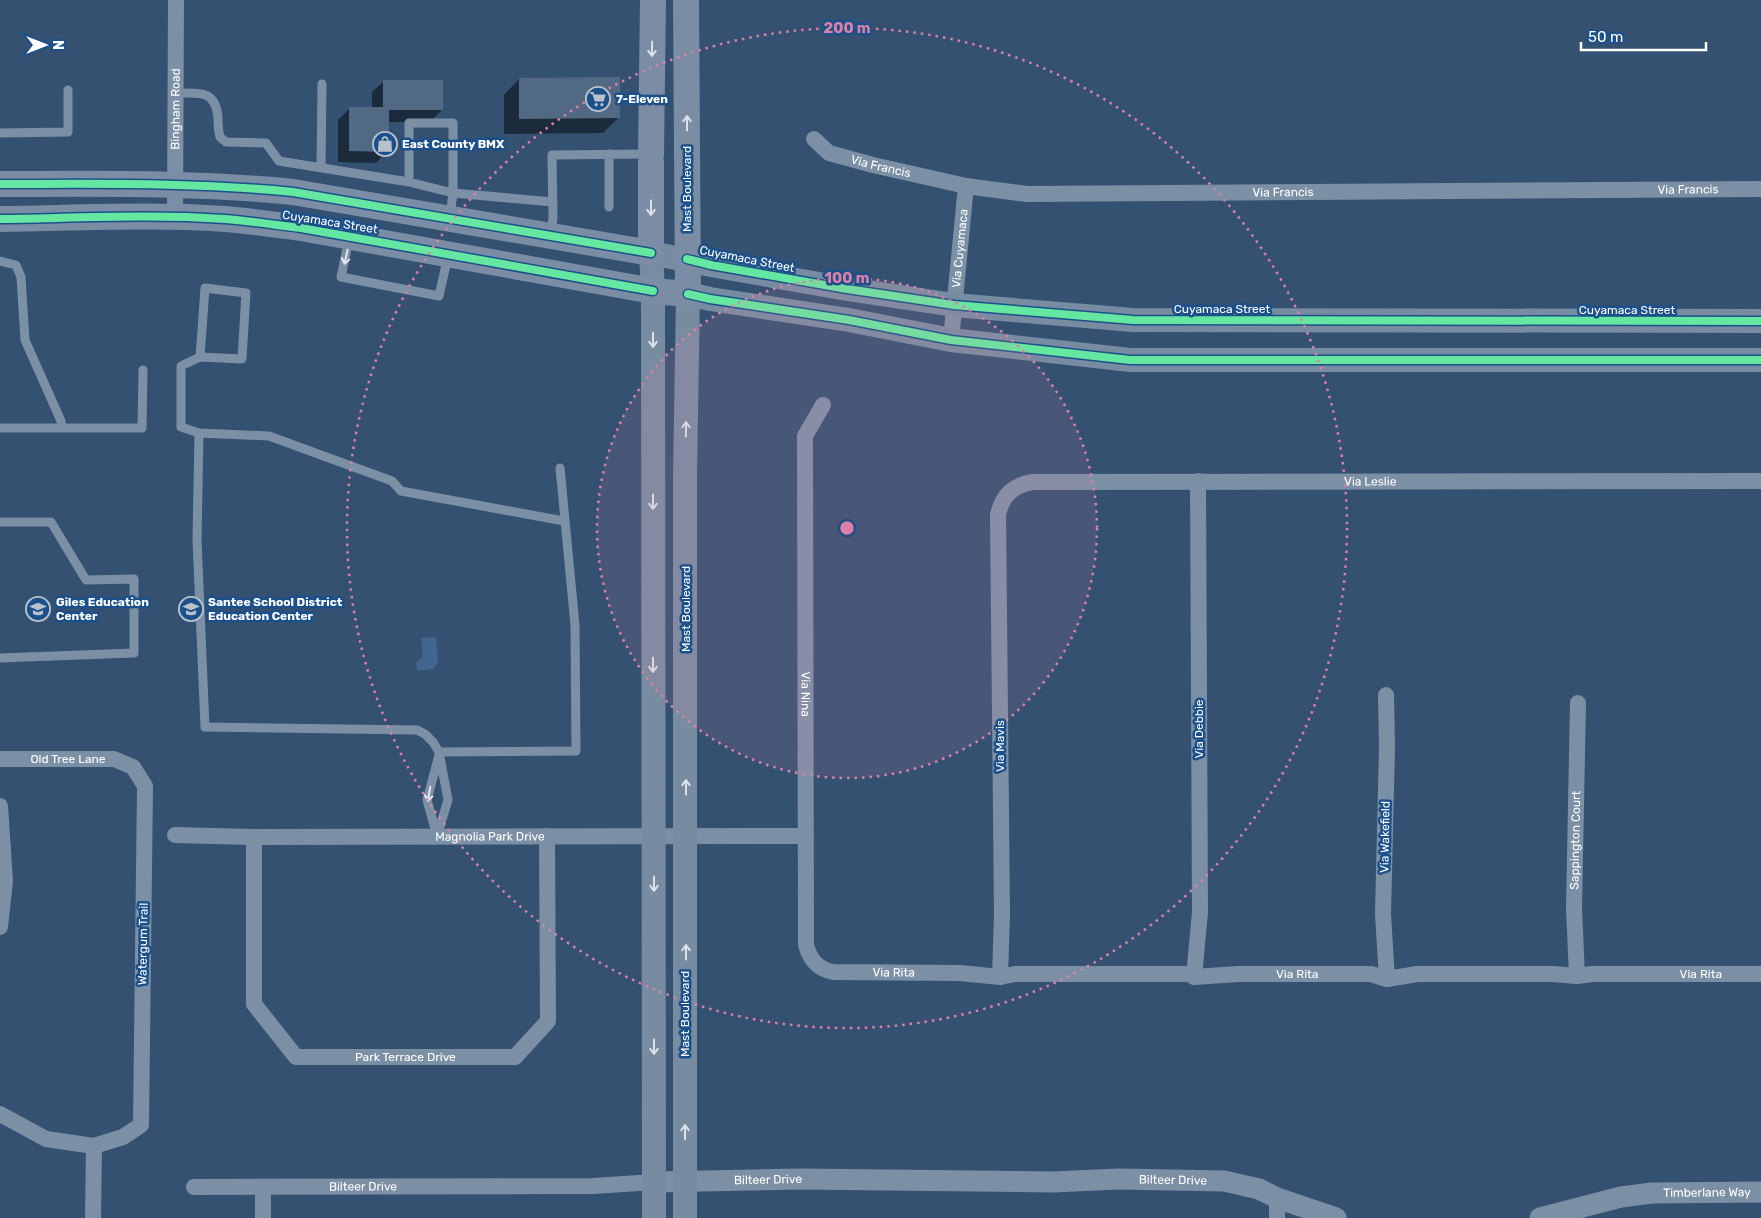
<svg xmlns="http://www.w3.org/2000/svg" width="1761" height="1218" font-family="Rubik,sans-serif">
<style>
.water{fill:#41668f}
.shadow{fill:#0007}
.building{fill:#526983}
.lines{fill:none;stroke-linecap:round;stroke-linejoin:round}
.service{stroke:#7b90a5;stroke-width:9}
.minor{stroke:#7b90a5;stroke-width:16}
.tertiary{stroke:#7b90a5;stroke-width:21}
.secondary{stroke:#778ba1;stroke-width:24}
.primary{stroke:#7a8da4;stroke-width:26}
.cycleway-casing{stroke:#1b508a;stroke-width:11}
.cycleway{stroke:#66e7a1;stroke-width:8}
.oneway{stroke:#dee2e8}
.oneway2{stroke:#e5e9ed}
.oneway3{stroke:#dde2e8}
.ring{fill:none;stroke:#dd80a5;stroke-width:2.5;stroke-dasharray:2.5 5}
.labels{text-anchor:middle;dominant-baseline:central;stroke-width:5;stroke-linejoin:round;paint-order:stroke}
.poi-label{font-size:12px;font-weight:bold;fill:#fff;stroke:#1b508a;text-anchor:start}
.street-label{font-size:12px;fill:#fff;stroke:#1b508a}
.centre{fill:#dd80a5;stroke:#1b508a;stroke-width:2.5}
.ring-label{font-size:15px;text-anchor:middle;font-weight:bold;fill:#dd80a5;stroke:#1b508a;stroke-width:5;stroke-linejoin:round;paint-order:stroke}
</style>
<rect width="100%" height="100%" fill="#345171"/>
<path class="water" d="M436,637L438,663L432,669L417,671L416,663L423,656L421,638Z"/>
<path class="shadow" d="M519,79L618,118L603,133L504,134V95Z
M384,81L442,110L430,122H388L387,151L376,163L338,162V120L350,108L372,109V92Z"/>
<path class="building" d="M620,77V118L519,119V78Z
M383,80H443V110H389V152L349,151V107H383Z"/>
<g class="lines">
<path class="service" d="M175,93C198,94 215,88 218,117C218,124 218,130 220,137L226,142L266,143L279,161L409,182
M409,123H453V193L409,182Z
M0,133L68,132V90
M609,154V207
M321,168L322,84
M450,216L453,193L553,202
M551,233L553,218L552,155L648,154
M349,239L341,277L439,296L448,256
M0,261L16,265L21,277L25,340L61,421L62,428
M200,357L242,359L246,293L205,288L200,357L181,366V427L199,433L269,436L392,481L401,491L564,521
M0,428H142L143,370
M199,433L197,540L205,727L417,730L425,734L433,742L439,752L448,800L437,836
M0,522H51L86,580L134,579V653L0,658
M439,752L576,751L575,625L560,468
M437,836L427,800L439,755"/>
<g class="minor">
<path id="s1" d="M814,139L829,153L873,165L966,186L1027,194L1761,189"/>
<path id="s2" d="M175,218L176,0"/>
<path id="s3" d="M951,340L966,186"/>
<path id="s4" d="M823,405L805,436L806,945C810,960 818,969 833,972L960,973L1000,977L1015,974H1189L1194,977L1238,974H1371L1387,979L1417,974H1553L1577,976L1592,974H1761"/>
<path d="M1386,695L1387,747L1383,914L1387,979"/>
<path id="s5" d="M0,759H114L133,767L145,786L141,1125L123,1137L94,1146L46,1139L0,1114"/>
<path d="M0,806L5,881L0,927"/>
<path id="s6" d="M175,835L254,837L805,836"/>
<path id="s7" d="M254,837V1004L296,1057H515L548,1021L547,836"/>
<path id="s8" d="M1577,976L1574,908L1578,703"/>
<path id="s9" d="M1000,977L1002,914L998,515C1002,496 1013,485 1033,482L1761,481"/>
<path d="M1194,977L1200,912L1198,481"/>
<path id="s10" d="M194,1187L593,1186L654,1182"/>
<path d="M263,1187V1218"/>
<path d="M1277,1198V1218"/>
<path d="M93,1218L94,1146"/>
</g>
<g class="tertiary">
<path id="s11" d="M654,1182L800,1179L1053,1182L1119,1179L1224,1181L1259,1189L1277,1198L1336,1218"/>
<path id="s12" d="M1540,1218L1621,1197L1652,1193L1761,1192"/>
</g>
<path class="secondary" d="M654,1218L653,291L651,253L711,265L847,289L954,305L1133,320L1761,321
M685,1218V478L688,294L710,299L849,320L951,340L1130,360H1761"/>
<path class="primary" d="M651,154L653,0
M0,184C98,184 195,182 293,192L651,253V162
M0,219C75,218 151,214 225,219C251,221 276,225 301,228L653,291L688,294L686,0"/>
<defs>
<path id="cycleway" d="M0,184C98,184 195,182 293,192L651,253
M0,219C75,218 151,214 225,219C251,221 276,225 301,228L653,291
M687,259L711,265L847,289L954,305L1133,320L1761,321
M688,294L710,299L849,320L951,340L1130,360H1761"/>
</defs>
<use href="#cycleway" class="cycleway-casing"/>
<use href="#cycleway" class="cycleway"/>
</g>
<defs><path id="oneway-shaft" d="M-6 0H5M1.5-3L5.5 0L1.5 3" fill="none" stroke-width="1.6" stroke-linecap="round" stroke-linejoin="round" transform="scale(1.25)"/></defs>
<g class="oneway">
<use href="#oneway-shaft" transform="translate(652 49) rotate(91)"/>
<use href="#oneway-shaft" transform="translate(687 123) rotate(-90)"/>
<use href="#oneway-shaft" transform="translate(651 208) rotate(90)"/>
</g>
<g class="oneway2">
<use href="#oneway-shaft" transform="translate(346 257) rotate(102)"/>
<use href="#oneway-shaft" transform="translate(429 794) rotate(100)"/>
</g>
<g class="oneway3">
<use href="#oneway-shaft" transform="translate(653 340) rotate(90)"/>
<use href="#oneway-shaft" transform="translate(686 429) rotate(-89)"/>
<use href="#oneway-shaft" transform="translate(653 502) rotate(90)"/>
<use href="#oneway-shaft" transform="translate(653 665) rotate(90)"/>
<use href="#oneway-shaft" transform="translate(686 787) rotate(-90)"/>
<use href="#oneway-shaft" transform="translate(654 884) rotate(90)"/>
<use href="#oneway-shaft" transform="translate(686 952) rotate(-90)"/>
<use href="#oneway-shaft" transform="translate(654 1047) rotate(90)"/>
<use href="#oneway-shaft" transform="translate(685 1132) rotate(-90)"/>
</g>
<circle cx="847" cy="528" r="250" fill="#dd80a5" fill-opacity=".12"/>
<g class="ring">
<circle cx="847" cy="528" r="250"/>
<circle cx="847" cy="528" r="500"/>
</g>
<defs>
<symbol id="supermarket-ring" viewBox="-11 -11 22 22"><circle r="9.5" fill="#1b508a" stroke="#b8c2cd" stroke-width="1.5"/><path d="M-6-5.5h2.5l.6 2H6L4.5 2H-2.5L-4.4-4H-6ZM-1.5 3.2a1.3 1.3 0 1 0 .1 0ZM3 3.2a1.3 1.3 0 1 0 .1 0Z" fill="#b8c2cd"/></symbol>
<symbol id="shop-ring" viewBox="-11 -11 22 22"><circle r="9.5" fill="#1b508a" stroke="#b8c2cd" stroke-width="1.5"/><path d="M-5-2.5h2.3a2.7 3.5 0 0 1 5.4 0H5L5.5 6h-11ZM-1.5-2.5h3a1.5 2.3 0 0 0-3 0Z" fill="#b8c2cd"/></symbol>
<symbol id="school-ring" viewBox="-11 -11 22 22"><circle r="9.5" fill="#1b508a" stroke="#b8c2cd" stroke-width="1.5"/><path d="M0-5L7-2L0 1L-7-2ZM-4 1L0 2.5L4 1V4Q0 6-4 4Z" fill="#b8c2cd"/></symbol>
</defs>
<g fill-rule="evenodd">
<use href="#supermarket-ring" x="584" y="85" width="28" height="28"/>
<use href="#shop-ring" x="371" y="130" width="28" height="28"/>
<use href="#school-ring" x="24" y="595" width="28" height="28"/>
<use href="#school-ring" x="177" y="595" width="28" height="28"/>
</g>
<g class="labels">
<g class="poi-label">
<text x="616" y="99">7-Eleven</text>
<text x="402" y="144">East County BMX</text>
<text x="56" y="602">Giles Education<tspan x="56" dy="14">Center</tspan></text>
<text x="208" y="602">Santee School District<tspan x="208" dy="14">Education Center</tspan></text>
</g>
<g class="street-label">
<text stroke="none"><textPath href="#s2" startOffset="109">Bingham Road</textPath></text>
<text stroke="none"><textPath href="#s1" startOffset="74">Via Francis</textPath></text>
<text transform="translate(687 189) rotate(-90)">Mast Boulevard</text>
<text stroke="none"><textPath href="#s1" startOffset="884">Via Francis</textPath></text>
<text stroke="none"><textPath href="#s1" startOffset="479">Via Francis</textPath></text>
<text transform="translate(330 222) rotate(9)">Cuyamaca Street</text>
<text stroke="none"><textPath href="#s3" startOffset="92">Via Cuyamaca</textPath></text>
<text transform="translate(747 259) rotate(11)">Cuyamaca Street</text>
<text x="1222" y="309">Cuyamaca Street</text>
<text x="1627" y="310">Cuyamaca Street</text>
<text stroke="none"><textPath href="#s9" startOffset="851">Via Leslie</textPath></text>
<text transform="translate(686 609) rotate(-90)">Mast Boulevard</text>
<text stroke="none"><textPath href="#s4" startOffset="294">Via Nina</textPath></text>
<text transform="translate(1199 729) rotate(-90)">Via Debbie</text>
<text transform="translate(1000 746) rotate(-90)">Via Mavis</text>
<text stroke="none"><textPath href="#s5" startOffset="68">Old Tree Lane</textPath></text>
<text stroke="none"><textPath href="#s6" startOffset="315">Magnolia Park Drive</textPath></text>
<text transform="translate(1385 837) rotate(-89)">Via Wakefield</text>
<text stroke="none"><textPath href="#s8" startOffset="136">Sappington Court</textPath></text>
<text transform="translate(143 944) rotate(-89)">Watergum Trail</text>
<text stroke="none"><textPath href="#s4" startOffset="646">Via Rita</textPath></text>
<text stroke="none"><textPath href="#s4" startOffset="1051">Via Rita</textPath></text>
<text stroke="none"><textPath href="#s4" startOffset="1456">Via Rita</textPath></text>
<text transform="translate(685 1014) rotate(-90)">Mast Boulevard</text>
<text stroke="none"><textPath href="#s7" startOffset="344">Park Terrace Drive</textPath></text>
<text stroke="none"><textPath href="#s11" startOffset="114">Bilteer Drive</textPath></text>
<text stroke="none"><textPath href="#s11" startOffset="519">Bilteer Drive</textPath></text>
<text stroke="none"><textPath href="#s10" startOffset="169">Bilteer Drive</textPath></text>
<text stroke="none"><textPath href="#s12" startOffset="170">Timberlane Way</textPath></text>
</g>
</g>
<circle cx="847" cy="528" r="8" class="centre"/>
<g class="ring-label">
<text x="847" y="33">200 m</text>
<text x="847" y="283">100 m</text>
</g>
<g transform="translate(45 45) rotate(90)" stroke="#1b508a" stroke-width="4" paint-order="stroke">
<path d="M0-4L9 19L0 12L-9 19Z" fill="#ffffff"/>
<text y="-8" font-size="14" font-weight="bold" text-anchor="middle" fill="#ffffff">N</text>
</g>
<path d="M1581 42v8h125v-8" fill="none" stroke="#ffffff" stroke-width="2.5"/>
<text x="1588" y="42" font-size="15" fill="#ffffff" stroke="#1b508a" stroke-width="4" paint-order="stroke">50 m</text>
</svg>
